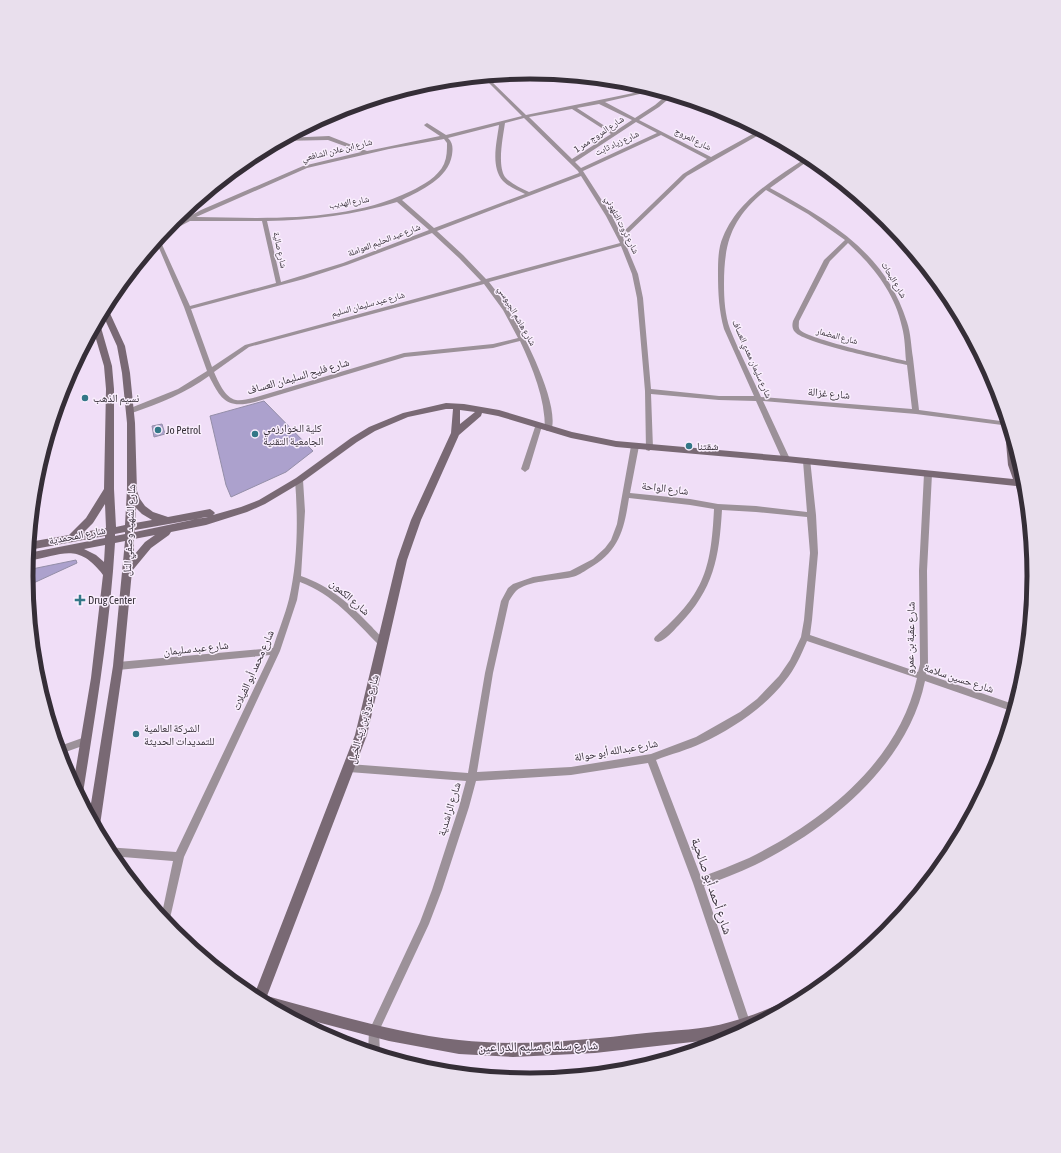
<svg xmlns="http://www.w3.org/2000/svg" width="1061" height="1153" font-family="'Asap Condensed','Noto Naskh Arabic',sans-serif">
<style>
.building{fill:#aca1cd;stroke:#948ea8}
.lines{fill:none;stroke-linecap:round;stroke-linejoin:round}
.street{fill:#9c9199;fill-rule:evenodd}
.secondary{fill:#796974;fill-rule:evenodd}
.poi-dot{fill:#337787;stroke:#f9eefd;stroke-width:1.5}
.labels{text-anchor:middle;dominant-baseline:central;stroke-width:3;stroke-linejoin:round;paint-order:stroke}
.far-street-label{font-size:9px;fill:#352e37;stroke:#f9eefd}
.street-label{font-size:11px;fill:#352e37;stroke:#f9eefd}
.poi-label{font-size:11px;fill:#352e37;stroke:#f9eefd;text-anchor:start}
.near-street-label{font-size:13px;fill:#352e37;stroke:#f9eefd}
.rim{fill:none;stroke:#352e37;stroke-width:5}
</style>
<rect width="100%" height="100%" fill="#f0def7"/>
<path class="building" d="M264,401L313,451L286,472L231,497L226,485L210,416Z
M162,424L165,434L154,437L152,426Z
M76,560L77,563L27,586V570Z"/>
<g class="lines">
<path class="street" d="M513,74L511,75L489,79L526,115L653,89L657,90L605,102L635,118L655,105L668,94L673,95L659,107L639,120L711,157L760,130L764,132L687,176L623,238L638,274L643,298L651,389L719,396H754L724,329C719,311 718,293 718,274C718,265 718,255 720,246C732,203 774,179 809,156L812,158L770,188C830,221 885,252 907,322C911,334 911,346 913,358C915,376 917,393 919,410L1008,422L1010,426L916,414L763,401L790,459L786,462L782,459L756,401L719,400L651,394L653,448L649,451L646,450L645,391L637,298L632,274L621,246L489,282C496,291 503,300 509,310C523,332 561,406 551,431H547L545,429C545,398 533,369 520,341L493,348L405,357L255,402C227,409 221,400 209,376C186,393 160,403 132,413H128L127,411L128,409L178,389L207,371L184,307L156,241L159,238L190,306L276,283L262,221H190L165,234H162L166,229L201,210L303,166L361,152L328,140L280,141L285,138L329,136L367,151L440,136L425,126L424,125L427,123L446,135L522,116L485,79L469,81L425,84L432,82ZM599,104L632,120L614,132L577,108ZM572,109L611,134L572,159L529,117ZM524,118L578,171L579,173L529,192C521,188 511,184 505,177C497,165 503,137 505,123ZM636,122L657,133L581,168L575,162ZM499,125C497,141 490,167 503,181C509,187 517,190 525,194L434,228L402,200C421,190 448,179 452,155C453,148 453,143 448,138ZM661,135L707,159L683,174L621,234L612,216L583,171ZM444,139L447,143C447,150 447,157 444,164C438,177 423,185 411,191C345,223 267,218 196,217L307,168L389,149ZM581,176L606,216L620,243L486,279L463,255L437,231ZM766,190L808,214L845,240L824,260L793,321C792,325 792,329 795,332C804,343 889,361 907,365L912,409L761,397C751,374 739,352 730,329C725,315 724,299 724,284C724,241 732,218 766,190ZM397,202L429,230L343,263L281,282L267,221C312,220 355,215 397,202ZM432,233L459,258L481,281L245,345L212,367L191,309L304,279L347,265ZM848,243C873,266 895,293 902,327C905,338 905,350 906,361C889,357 808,339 800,330C798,327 799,324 799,321L830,261ZM484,284L503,310L518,338L493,344L404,353L253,398C247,399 241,401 236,400C225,398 218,381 214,372L249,347Z
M536,424H540L542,426L529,469L525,472L521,469Z
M635,443L639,446L630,493L690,499L718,504L756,506L807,512L803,461L807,458L810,459L816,515L818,553L812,620L810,635L918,672L920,664L919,571L924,474L925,472H931L932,474L927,571L928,664L926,674L1016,705L1014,712L925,681C908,765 828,829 755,865C738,873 721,879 704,886L752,1028L743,1032L693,883L648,763L571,775L476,781L469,807L442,890L429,924L379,1031L380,1054L379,1055L368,1052L369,1031L420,922L432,890L459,807L466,781L349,772L346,771L344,768L346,765L349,764L468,773L485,673L501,601L508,588L513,584L533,577L570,571L593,559L605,548L611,540L617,524L631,446ZM629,498L690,505L714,509C711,572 703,595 655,637L654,639L655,641L658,642C666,640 673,631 679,625C714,589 719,558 722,510L756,512L807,517L810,553L804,620L801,637L790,660L779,676L757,699L740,712L696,737L651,754L571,767L477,772L493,673L509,601C511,598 513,594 516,591C528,580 556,581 572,577C578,576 583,572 588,569C619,552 624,530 629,498ZM807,641L917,678C899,762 822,822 749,858C733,865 717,871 701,877L656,760C671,754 688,750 702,743C732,729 765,707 785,681C795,669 801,655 807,641Z
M299,477L303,480L305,511L301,576C330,586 351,605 372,627C376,632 383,637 386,643L385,645L382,646L379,645C355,621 333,594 300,582L297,600L280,651L184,857L168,927L161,918L173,861L110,856L106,847L176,852L270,655L118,670L115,669L114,666L115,663L118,662L273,648C278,632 285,615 289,599C298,561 298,518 295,480Z
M85,737L88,738L90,741L88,744L60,754L57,747Z"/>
<path class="secondary" d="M105,307L108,309L125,346L130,373L135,423L137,491L140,499L145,506L153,512L168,517L210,509L213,511L215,513L213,515L241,507L259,500L296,478L351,438L369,427L403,413L446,403L464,404L499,410L572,432L616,441L786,456L1013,479L1008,465L1004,420L1007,417L1015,445L1018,465L1023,480L1026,481L1029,514L1024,511L1016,486L786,462L616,447L571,438L498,416L482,413L481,416L459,435L421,520L407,560L367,735L267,996C330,1013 394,1033 459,1040C521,1047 584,1040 646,1033C674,1030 703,1030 730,1022C752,1016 772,1007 793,999L798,1003L746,1030L710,1040L595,1053L513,1057L459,1054L389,1041L283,1013L253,998L355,735L397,560L411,520L451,433L453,409H446L408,417L375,431L357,442L302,482L265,504L247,512L206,525L171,532L169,535L151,548L132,571L123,666L100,825L96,830L89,816L113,666L125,541L115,543C110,627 96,710 83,793L79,797L73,785L91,678L103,575C77,541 62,556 28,561V553L105,538V536L29,550V542L69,535L86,518L104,489L106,389L104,366L93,329L97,322L100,324L112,366L114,389V489L116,527L125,525L127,489V423L122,373L117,346L102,313ZM460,410L475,412L460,424ZM105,504L106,528L84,532L93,523ZM136,508L142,514L152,520L135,523ZM206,517L135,532V530L208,517ZM125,532V534L115,536V534ZM155,535L145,542L134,555V539ZM105,545L104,562L96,555L84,549Z"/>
</g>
<g class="poi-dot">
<circle cx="85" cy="398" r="4"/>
<circle cx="158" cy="430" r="4"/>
<circle cx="255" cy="434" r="4"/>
<circle cx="689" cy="446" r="4"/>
<path d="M78 594h4v4h4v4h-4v4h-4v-4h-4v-4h4z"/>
<circle cx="136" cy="734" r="4"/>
</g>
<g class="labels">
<g class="far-street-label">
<text transform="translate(599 134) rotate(-34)">شارع المروج ممر 1</text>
<text transform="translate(693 139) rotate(27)">شارع المروج</text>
<text transform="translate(617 143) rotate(-25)">شارع زياد ثابت</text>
<text transform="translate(337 150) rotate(-14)">شارع ابن علان الشافعي</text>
<text transform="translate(349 202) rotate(-9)">شارع الهديب</text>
<text transform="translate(622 225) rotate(63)">شارع ثروت التلهوني</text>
<text transform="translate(384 240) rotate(-21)">شارع عبد الحليم العواملة</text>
<text transform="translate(280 250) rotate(78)">شارع صالية</text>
<text transform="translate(894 280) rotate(59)">شارع البحاث</text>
<text transform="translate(368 304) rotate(-15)">شارع عيد سليمان السليم</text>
<text transform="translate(517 316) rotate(60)">شارع هاشم الجيوسي</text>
<text transform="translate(837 336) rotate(15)">شارع المضمار</text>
<text transform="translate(752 359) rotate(66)">شارع سليمان معدي العساف</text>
</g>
<g class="street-label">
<text transform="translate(298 376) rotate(-16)">شارع فليح السليمان العساف</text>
<text transform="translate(829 393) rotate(5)">شارع غزالة</text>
<text transform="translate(665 488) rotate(7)">شارع الواحة</text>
<text transform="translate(129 530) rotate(-87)">شارع الشهيد وصفي التل</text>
<text transform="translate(77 535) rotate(-11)">شارع المحمدية</text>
<text transform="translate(350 597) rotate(41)">شارع الكمون</text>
<text transform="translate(910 638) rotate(-89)">شارع عقبة بن عمرو</text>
<text transform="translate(196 648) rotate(-6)">شارع عبد سليمان</text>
<text transform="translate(253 670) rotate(-66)">شارع محمد أبو الفيلات</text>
<text transform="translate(959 678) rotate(18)">شارع حسين سلامة</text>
<text transform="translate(363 719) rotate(-75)">شارع عروة بن زيد الخيل</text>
<text transform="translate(616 750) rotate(-10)">شارع عبدالله أبو حوالة</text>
<text transform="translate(449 809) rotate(-73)">شارع الراشدية</text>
</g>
<g class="poi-label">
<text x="93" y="398">نسيم الذهب</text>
<text x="263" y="428">كلية الخوارزمي<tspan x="263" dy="13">الجامعية التقنية</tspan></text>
<text x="166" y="430">Jo Petrol</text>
<text x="697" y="446">شقتنا</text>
<text x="88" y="600">Drug Center</text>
<text x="144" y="728">الشركة العالمية<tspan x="144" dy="13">للتمديدات الحديثة</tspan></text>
</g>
<g class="near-street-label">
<text transform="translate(712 886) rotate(71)">شارع أحمد أبو صالحية</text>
<text transform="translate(538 1046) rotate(-1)">شارع سلمان سليم الدراعين</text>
</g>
</g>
<path d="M0 0H1061V1153H0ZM33 576a497 497 0 1 1 994 0a497 497 0 1 1-994 0Z" fill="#e9dfed" fill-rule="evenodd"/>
<path class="rim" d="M33 576a497 497 0 1 1 994 0a497 497 0 1 1-994 0Z"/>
</svg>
